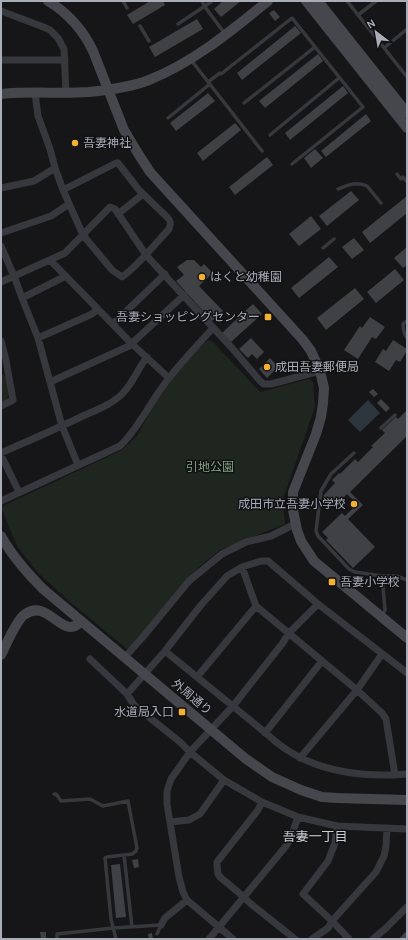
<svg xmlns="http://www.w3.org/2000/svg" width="408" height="940" font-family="Karla,'Noto Sans JP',sans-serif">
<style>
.green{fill:#1e261f}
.water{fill:#2c353c}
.building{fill:#404145}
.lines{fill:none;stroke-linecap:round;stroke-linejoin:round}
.lane{stroke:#37383d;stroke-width:3.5}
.street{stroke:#37383d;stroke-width:7}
.secondary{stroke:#45474d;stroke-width:10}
.poi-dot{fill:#f2b134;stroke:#111113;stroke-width:1.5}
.labels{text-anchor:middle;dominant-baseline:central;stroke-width:3;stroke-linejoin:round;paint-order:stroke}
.poi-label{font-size:12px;fill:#a8adb8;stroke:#111113;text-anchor:start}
.park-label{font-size:12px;fill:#7fa381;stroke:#111113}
.street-label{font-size:12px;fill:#a8adb8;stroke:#111113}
.neighbourhood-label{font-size:13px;fill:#c9ccd4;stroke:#111113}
</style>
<rect width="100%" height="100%" fill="#161618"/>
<path class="green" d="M208,340L213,342L260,392L309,379L313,382L315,407L283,499L285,524L220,550L199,567L128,650L69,601L38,573L17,546L1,507L122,450L137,436L160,393L180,367Z
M1,374C2,374 3,374 4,375C8,378 9,395 7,399L1,402Z"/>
<path class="water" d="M368,400L380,413L360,432L348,420Z"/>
<path class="building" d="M150,1H163L165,5L133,24L127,15Z
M223,1H241L221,17L214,9Z
M274,10L280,17L275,21L269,13Z
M197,19L203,29L155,57L149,47Z
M295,26L301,33L242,80L237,73Z
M318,54L323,61L265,108L259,101Z
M343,86L348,93L290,140L285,133Z
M208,93L215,101L176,131L170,123Z
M366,114L371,121L326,157L321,151Z
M235,123L241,130L203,161L197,153Z
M315,149L323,158L311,168L304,158Z
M267,157L273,165L235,195L229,187Z
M351,191L359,200L327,226L319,216Z
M407,196V213L370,243L362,232Z
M311,216L321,229L299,246L289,234Z
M354,238L364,250L352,259L342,247Z
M407,247V265L403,268L394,258Z
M329,257L338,267L299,298L291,288Z
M187,260H194L201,267L204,264L213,273L199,286L223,311L212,321L176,281L184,275L177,267Z
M395,269L404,280L376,303L367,292Z
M355,288L364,299L326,330L317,318Z
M253,304L262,314L231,342L222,333L241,315L239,313L242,310L244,312Z
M370,317L385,327L376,339L372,337L358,359L344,350L360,326L362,328Z
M251,338L264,352L257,359L252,354L248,358L239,349Z
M393,340L407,349V351L400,362L396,360L389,371L375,362L383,349L386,351Z
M270,358L280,369L276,373L274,371L267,378L259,369Z
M373,389L378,394L374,397L369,392Z
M381,399L390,408L386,412L377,403Z
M407,410V436L350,492L363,505L348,519L375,547L353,568L326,540L328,538L322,532L342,513L345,516L357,504L347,494L334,507L323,496L335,483L332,480L339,473L340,474L355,459L358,462L373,447L371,446L385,433L382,430L396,417L398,419Z
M138,859L139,867L134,868L132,860Z
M120,864L126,917L116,918L111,865Z
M40,932H46V939H41Z
M405,932L407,934V939H401L400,938Z
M152,933L153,939H149L148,934Z"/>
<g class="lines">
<path class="lane" d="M123,1L127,8
M202,1L205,7L225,34
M347,1L407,77
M358,15L376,1
M178,24L211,2
M140,26L149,41
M384,48L407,29
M191,60L262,151
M221,74L292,18L363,107L292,164
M208,82L220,73
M244,103L315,47
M168,118L210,84
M270,135L339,78
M397,174L401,179L403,177L407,182
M338,189C348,185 356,181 367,186L381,203
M323,248L334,239
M407,321L403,324C403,330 404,334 407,338
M381,428L395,415
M354,453L331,474L321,491L316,531L318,536L349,569L355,572L382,576H396L407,580
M382,576L385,610L382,616
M54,794H56L61,801L90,799L103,806L128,801L137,848L136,851L132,854L107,857L105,858L111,919L116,939
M124,855L132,927
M57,939V934L113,928L161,925L157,934"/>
<path class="street" d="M1,11L41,26L50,30L58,38L64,49L66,93
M1,60H65
M35,93L38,116L50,149L55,168L63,190L83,235L112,270L122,277C139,265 155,244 169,229C171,223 171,221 167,217L139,190L118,163H116L63,190
M1,188L34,181L55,168
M118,214L143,194
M1,233L51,216L69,204
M1,246L14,276L22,298L38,338L62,426L78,465
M50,260L132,344L169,378
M1,282L65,253L110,207L115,209L146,255L232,348L261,382L264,384H271L320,371
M22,298L66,276
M113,324L165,274
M38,338L92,314L98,309
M1,341L6,360L13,400L1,406
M50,382L129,346L184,295
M1,453C28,441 56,429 83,416C96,410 113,404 123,393C133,383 138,368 147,357
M1,455L19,492
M1,501L120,446C138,429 148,406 163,386C178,365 196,347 213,328
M242,567L256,606L357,690L382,713L386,719L395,775
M165,651L267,734C304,770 357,778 407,774
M125,657L142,638L189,581L222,554L246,542L271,536L295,524
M90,659L127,694L134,705L180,742L190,752L224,780L262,802L298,817L337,826L407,829
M197,677L256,606
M127,694L165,651L201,605L227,576L242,567L261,561H268L318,604L407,673
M265,733L322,661
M300,758L357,690L382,654
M262,802L258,810L217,862V865L218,874L220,877L238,892L251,904L295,939
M170,822L189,820L200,814L224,780
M337,826L335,843L328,861L303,894L332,921L349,939
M161,925L165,918L187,900
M209,939L286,846L290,840L298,817
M233,939L187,900L183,892L179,877L167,804V791L171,779L190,752L233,706L282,644L289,633L318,604
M312,939L328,928L332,921L376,872L384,856L386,846L387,828
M373,939L385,929L407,907"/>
<path class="secondary" d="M48,1C68,13 83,30 93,51L124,130L139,155L150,172L303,340L311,351L320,371L324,388L323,403L321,417L316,434L293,492V510L297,530L301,541L314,561L407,638
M306,1L407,128
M318,1L407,113
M1,94C30,91 60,94 89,92C109,90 131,87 149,80C194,62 231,31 268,1
M1,536C12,556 27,573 43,589L246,759L272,777L301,790L322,797L337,798L407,800
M1,655C6,645 16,621 24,615C48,596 63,643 81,621"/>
</g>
<g class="poi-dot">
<circle cx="75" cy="143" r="4"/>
<circle cx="202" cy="277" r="4"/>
<rect x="264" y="313" width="8" height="8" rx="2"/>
<circle cx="267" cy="367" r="4"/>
<circle cx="354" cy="504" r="4"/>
<rect x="328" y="578" width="8" height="8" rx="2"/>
<rect x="178" y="708" width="8" height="8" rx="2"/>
</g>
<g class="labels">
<g class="poi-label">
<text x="83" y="143">吾妻神社</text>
<text x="210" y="277">はくと幼稚園</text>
<text x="260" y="317" text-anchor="end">吾妻ショッピングセンター</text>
<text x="275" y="367">成田吾妻郵便局</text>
<text x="346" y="504" text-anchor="end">成田市立吾妻小学校</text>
<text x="340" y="582">吾妻小学校</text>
<text x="174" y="712" text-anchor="end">水道局入口</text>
</g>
<g class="park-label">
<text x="210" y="467">引地公園</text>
</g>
<g class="street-label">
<text transform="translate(192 697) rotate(40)">外周通り</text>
</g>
<g class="neighbourhood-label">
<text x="315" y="836">吾妻一丁目</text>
</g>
</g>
<rect width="408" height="940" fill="none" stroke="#a8adb8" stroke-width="4"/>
<g transform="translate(376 32) rotate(329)" stroke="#111113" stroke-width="3" paint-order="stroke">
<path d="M0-3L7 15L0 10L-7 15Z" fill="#a8adb8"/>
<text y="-6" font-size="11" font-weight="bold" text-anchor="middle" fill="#a8adb8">N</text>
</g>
</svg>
